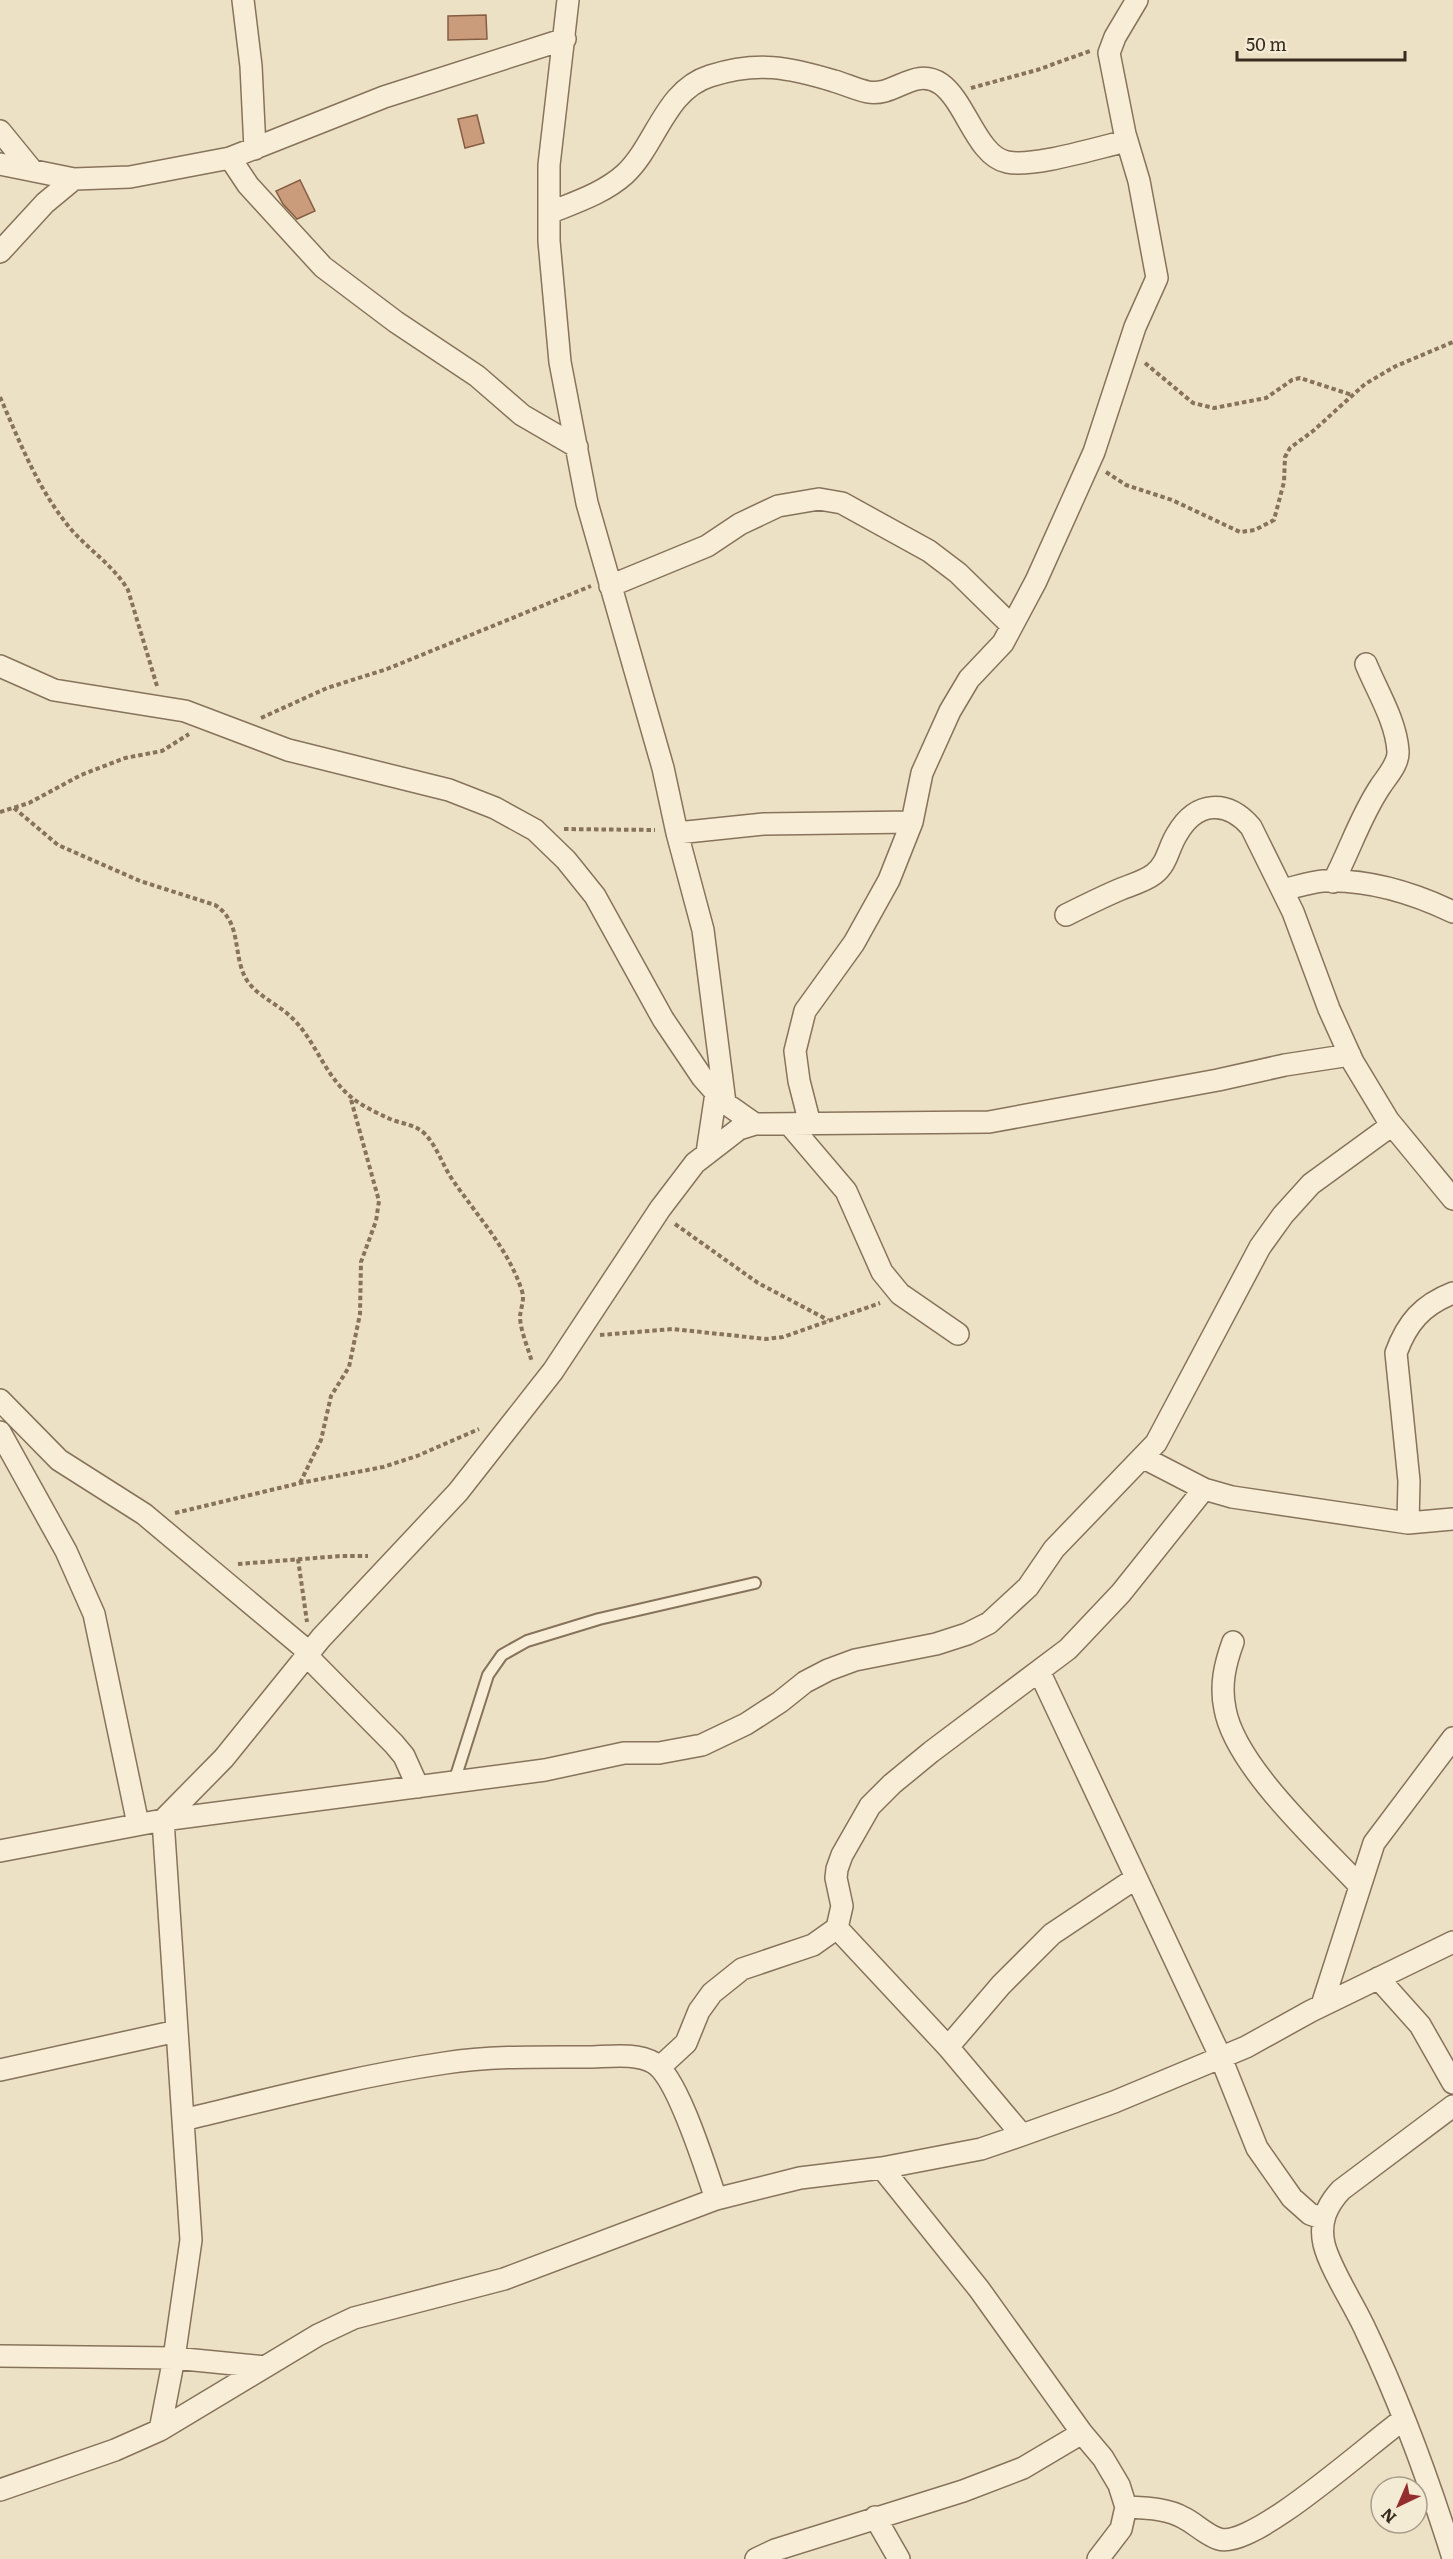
<svg xmlns="http://www.w3.org/2000/svg" width="1453" height="2559" font-family="Literata,serif">
<style>
.building{fill:#ca9c7c;stroke:#855d42;stroke-width:1.5}
.lines{fill:none;stroke-linecap:round;stroke-linejoin:round}
.lane-casing{stroke:#87735b;stroke-width:14}
.street-casing{stroke:#87735b;stroke-width:24}
.path{stroke:#87735b;stroke-width:4;stroke-dasharray:4.5 3;stroke-linecap:butt}
.lane{stroke:#f8eed8;stroke-width:10}
.street{stroke:#f8eed8;stroke-width:21}
</style>
<rect width="100%" height="100%" fill="#ede1c5"/>
<path class="building" d="M486,15L487,39L448,40V16Z
M477,115L484,143L465,148L458,119Z
M300,180L315,211L297,219L283,204L276,191Z"/>
<g class="lines">
<defs>
<path id="lane" d="M454,1782L488,1675L502,1655L527,1641L599,1619L755,1583"/>
<path id="street" d="M243,0L251,66L255,149
M568,0L549,165V241L560,362L587,503L663,768L677,833L703,930L725,1103
M0,131L31,169
M230,158L248,185L323,267L396,322L477,376L522,415L577,447
M0,164L74,179L130,177L230,158L384,97L565,39
M549,213C576,202 604,193 625,174C656,145 665,90 710,76C757,61 788,67 834,81C845,84 857,90 868,92C895,97 914,66 941,84C966,102 977,156 1007,162C1033,168 1099,147 1127,141
M0,252L45,203L74,179
M610,586L707,546L740,524L778,506L819,499L842,503L929,551L958,573L1012,626
M0,666L54,690L185,711L288,750L449,790L495,808L535,830L566,860L595,896L663,1019L702,1077L725,1103L755,1124
M677,833L764,824L912,822
M1333,882C1350,850 1360,817 1380,787C1387,776 1399,764 1398,751C1396,721 1377,691 1366,664
M1283,890C1296,887 1310,882 1323,881C1369,879 1413,893 1453,912
M1066,915C1084,906 1102,897 1121,889C1131,885 1145,881 1154,874C1168,863 1168,848 1177,834C1196,801 1227,799 1251,827L1293,912L1329,1009L1353,1062L1388,1120L1453,1199
M789,1124L846,1191L882,1272L900,1294L958,1334
M810,1124L799,1081L795,1051L805,1011L854,943L889,880L912,822L922,773L950,711L969,679L1003,643L1036,581L1094,452L1135,327L1157,278L1139,181L1125,134L1109,53L1115,37L1137,0
M707,1153L716,1093
M0,1400L59,1460L144,1514L310,1653
M0,1432L66,1551L94,1614L138,1824
M1144,1458L1204,1489L1232,1497L1408,1523L1453,1519
M1408,1523L1409,1481L1396,1353C1407,1323 1422,1305 1453,1293
M1233,1642C1225,1664 1220,1685 1225,1709C1235,1766 1320,1843 1360,1886
M307,1656L394,1744L404,1756L418,1787
M1039,1671L1221,2058L1257,2148L1292,2198L1310,2214L1324,2219
M0,1851L163,1820L545,1770L624,1753H659L702,1745L746,1724L780,1702L805,1682L828,1670L855,1660L936,1644L967,1634L989,1623L1028,1587L1054,1549L1156,1443L1260,1247L1283,1215L1311,1184L1392,1125
M837,1928L948,2047L1022,2135
M1378,1978L1420,2025L1453,2083
M1322,2005L1374,1843L1453,1738
M948,2047L1001,1985L1052,1934L1136,1878
M660,2067L686,2043L699,2011L712,1993L742,1969L813,1945L837,1928L842,1906L836,1878L837,1869L842,1855L870,1806L892,1784L931,1752L1068,1649L1121,1593L1204,1489
M0,2070L177,2031
M1453,2106L1341,2190C1327,2205 1319,2222 1324,2244C1330,2269 1355,2306 1366,2331C1401,2404 1429,2481 1453,2558
M183,2120C270,2099 357,2076 445,2063C491,2056 540,2057 586,2057C607,2057 636,2052 654,2063C678,2077 706,2170 716,2199
M882,2168L979,2289L1082,2433L1103,2458L1119,2485L1126,2507L1121,2529L1098,2559
M0,2356L174,2358L265,2367
M160,2430L174,2358L191,2240L163,1820L224,1758L321,1638L458,1492L553,1371L660,1209L695,1163L739,1129L755,1124L989,1122L1218,1080L1285,1065L1350,1055
M0,2490L115,2450L160,2430L318,2335L354,2318L504,2279L716,2199L800,2178L882,2168L981,2149L1022,2135L1114,2102L1246,2047L1311,2011L1453,1942
M1126,2507C1145,2508 1167,2508 1184,2518C1196,2524 1206,2535 1219,2539C1253,2550 1372,2441 1404,2419
M875,2517L899,2559
M756,2559L775,2550L963,2491L1023,2468L1082,2433"/>
</defs>
<use href="#lane" class="lane-casing"/>
<use href="#street" class="street-casing"/>
<path class="path" d="M971,88L1037,70L1090,51
M1145,363L1193,403L1214,408L1266,398L1292,380L1300,378L1352,395
M0,397C19,440 36,485 66,523C84,547 113,564 128,590L157,686
M1106,472L1126,485L1172,500L1240,532L1255,530L1274,520L1284,482L1285,457L1290,448L1313,431L1365,384L1396,366L1453,342
M261,718L327,688L387,669L591,586
M14,808L58,845L140,881L215,905C244,924 231,957 248,982C259,997 278,1004 291,1017C315,1039 324,1075 351,1097C362,1106 377,1113 390,1119C402,1124 414,1124 424,1133C437,1146 442,1164 452,1179C477,1216 508,1248 522,1291C525,1301 520,1309 520,1318C521,1332 528,1348 532,1362
M0,812L29,803L81,775L125,758L162,751L189,734
M564,829L655,830
M675,1224L758,1283L828,1320
M600,1335L673,1329L766,1339L783,1337L880,1303
M300,1483L321,1440L331,1396L349,1367L360,1314L361,1262L376,1221L379,1201L350,1096
M175,1513L300,1483L383,1467L417,1456L479,1429
M298,1559L307,1622
M238,1564L341,1556H368"/>
<use href="#lane" class="lane"/>
<use href="#street" class="street"/>
</g>
<g transform="translate(1399 2505) rotate(224)"><circle r="28" fill="#f4ebd4" stroke="#a99e8c" stroke-width="1.5"/>
<path d="M0-4.5L10 22L0 15L-10 22Z" fill="#942d2e"/>
<text y="-9" font-size="16" font-weight="bold" text-anchor="middle" fill="#382b1f">N</text>
</g>
<path d="M1237 51v9h168v-9" fill="none" stroke="#382b1f" stroke-width="3"/>
<text x="1246" y="51" font-size="18" fill="#382b1f" stroke="#f4ebd4" stroke-width="4.5" paint-order="stroke">50 m</text>
</svg>
